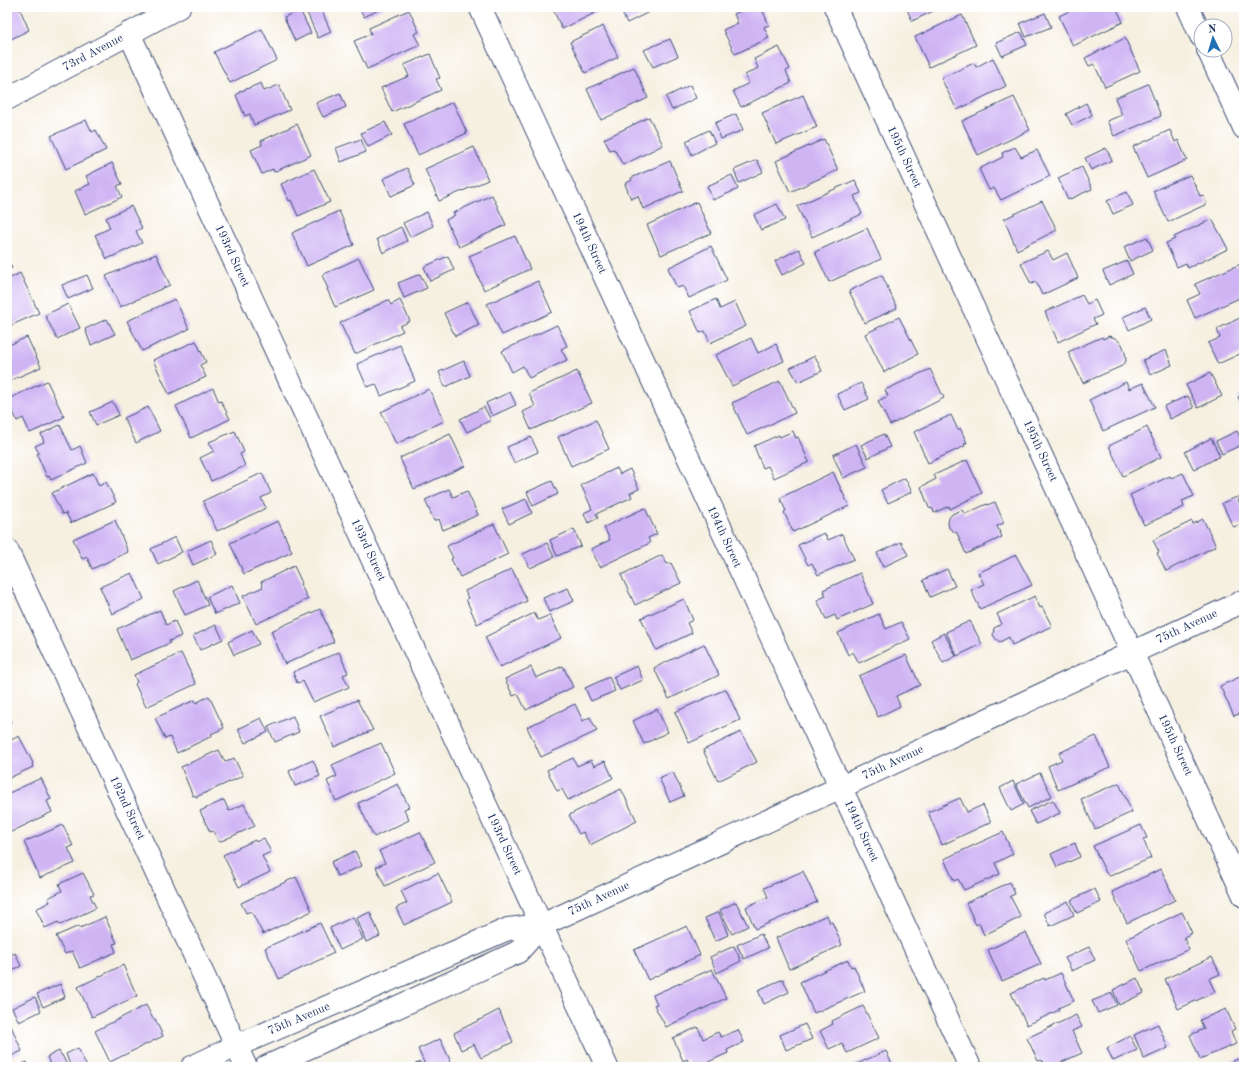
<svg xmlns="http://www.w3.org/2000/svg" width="1251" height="1074" font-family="'Old Standard TT',serif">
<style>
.building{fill:#cfb4f4}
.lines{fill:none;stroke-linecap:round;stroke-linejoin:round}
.minor-casing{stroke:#3c4c72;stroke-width:24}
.minor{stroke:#fff;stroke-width:22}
.labels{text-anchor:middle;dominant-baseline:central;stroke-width:3.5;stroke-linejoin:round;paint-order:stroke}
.street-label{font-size:12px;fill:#1b2f5e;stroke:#fff}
</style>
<rect width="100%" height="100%" fill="#fff"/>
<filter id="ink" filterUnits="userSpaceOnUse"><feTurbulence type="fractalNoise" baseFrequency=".025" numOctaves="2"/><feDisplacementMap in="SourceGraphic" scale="8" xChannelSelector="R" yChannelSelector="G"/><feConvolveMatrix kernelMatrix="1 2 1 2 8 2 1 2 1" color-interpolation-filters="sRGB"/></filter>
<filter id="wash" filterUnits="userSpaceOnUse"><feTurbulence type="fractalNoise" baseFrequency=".012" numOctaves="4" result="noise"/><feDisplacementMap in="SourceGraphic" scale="16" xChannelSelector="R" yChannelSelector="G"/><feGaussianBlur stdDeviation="0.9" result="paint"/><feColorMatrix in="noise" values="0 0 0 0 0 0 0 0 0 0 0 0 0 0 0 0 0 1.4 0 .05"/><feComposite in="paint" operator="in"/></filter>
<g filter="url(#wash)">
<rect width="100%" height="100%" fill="#f6f0e1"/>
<g id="blocks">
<path class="building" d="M7,7H19L29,30L7,41Z
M307,7H320L331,32L318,38L305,8Z
M359,7H385L364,17Z
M552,7H607L562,29Z
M623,7H649L651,11L627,23L620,9Z
M750,7H761L769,25L764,27L769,38L735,54L723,30L738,23L734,14Z
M906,7H942L912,21Z
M980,7H991L982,11Z
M1078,7H1116L1123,22L1073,46L1059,16Z
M300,10L311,33L295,41L284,17Z
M409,10L419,32L414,34L420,45L367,69L354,41L371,34L369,28Z
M1045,13L1051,27L1026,37L1020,23Z
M962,15L976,45L929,67L915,37Z
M603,26L618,57L585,73L570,42Z
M262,29L277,60L230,83L214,52Z
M1021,32L1027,45L1002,56L996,43Z
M1125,38L1140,71L1105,87L1094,64L1089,66L1085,58Z
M670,39L678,56L653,67L644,50Z
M779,47L790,69L786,71L791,83L741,107L733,91L749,83L745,75L758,68L754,59Z
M430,54L440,78L436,79L441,90L392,112L381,88L409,76L404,65Z
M993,58L1006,86L957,110L941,78L974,63L976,67Z
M634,67L648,98L601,120L587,89Z
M261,83L264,91L279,85L290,110L254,125L250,114L245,116L236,95L239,93V92Z
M1148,84L1161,116L1114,136L1107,121L1122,115L1115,98Z
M690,85L696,98L672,110L666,97Z
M340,93L346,107L323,117L316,103Z
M803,95L817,127L776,144L762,113Z
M1014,97L1030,130L978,155L962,121Z
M453,102L467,133L418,155L404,124Z
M1086,103L1092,115L1072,125L1066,114Z
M736,114L743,130L721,139L715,123Z
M649,117L663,145L623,165L614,149L610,150L604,139Z
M86,120L92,132L96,130L106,150L66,169L51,136Z
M385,122L392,135L368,147L361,133Z
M297,124L311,155L274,172L273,169L262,174L251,150L262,145L261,141Z
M709,130L715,143L692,155L686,141Z
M1170,130L1175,142L1178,140L1187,160L1147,178L1133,147Z
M361,139L366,152L341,162L336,148Z
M824,139L838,170L790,192L776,161Z
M474,147L488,180L439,201L425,169Z
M1015,147L1021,157L1037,150L1050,176L1001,200L994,188L989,190L979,169L1003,157L1002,153Z
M1106,148L1112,160L1091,170L1085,158Z
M757,160L763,172L739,183L734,170Z
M670,161L683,191L643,209L638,196L631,199L625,184L632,180L631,178Z
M112,163L122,184L117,186L122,197L85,214L75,191L90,184L86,176Z
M1082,167L1092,189L1068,200L1058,178Z
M407,168L415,185L391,196L383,179Z
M314,169L330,202L298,216L291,200L289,201L281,184Z
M732,175L738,189L713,200L707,186Z
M1190,175L1200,196L1203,195L1207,204L1168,222L1153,191Z
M855,180L861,193L854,196L862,214L812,237L797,206Z
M1127,192L1133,205L1113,214L1107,201Z
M492,195L506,225L459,247L446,220L455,215L453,213Z
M1042,201L1057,230L1017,250L1004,219Z
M697,202L711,233L661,255L647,225Z
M777,204L785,220L761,230L754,215Z
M131,206L142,228L136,231L142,243L107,259L95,235L110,228L106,218Z
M339,211L354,245L307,266L292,233Z
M427,212L433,226L410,237L403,223Z
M1212,219L1228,249L1188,268L1186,263L1177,267L1166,243L1175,239L1174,237Z
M401,227L407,241L383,253L377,239Z
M867,228L881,259L829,282L815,252Z
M515,236L530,269L484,290L469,256Z
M1147,237L1153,250L1130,261L1124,247Z
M711,246L727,280L689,298L683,286L677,288L668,268Z
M799,249L806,263L782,275L775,261Z
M1048,251L1053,260L1067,253L1078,278L1042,295L1036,282L1031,284L1021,263Z
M156,254L170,285L120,307L106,276Z
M448,256L454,270L430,281L424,267Z
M7,258L12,268L7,270Z
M359,258L374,290L335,307L327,289H328L322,275Z
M1127,261L1133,274L1109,285L1103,271Z
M1243,263L1244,266V287L1241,288L1244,296L1195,318L1187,300L1200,294L1195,284Z
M20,273L39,313L7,327V280Z
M420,274L427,288L404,298L398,283Z
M87,275L93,288L68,299L62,285Z
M882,275L897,308L865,323L849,291Z
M538,281L552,312L502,335L487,304Z
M1082,295L1087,304L1095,300L1102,315L1093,319L1096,324L1058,342L1045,312Z
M175,299L189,329L142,351L127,321Z
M716,299L720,309L735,302L746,326L710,343L705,331L700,333L690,311Z
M388,300L391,305L400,300L410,321L400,326L403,331L355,354L340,323Z
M468,302L479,325L455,336L444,313Z
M68,304L80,328L57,339L45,315Z
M1145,307L1151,319L1129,330L1123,317Z
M1244,316V352L1218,364L1208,343L1220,338L1217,329Z
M899,317L918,354L884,372L865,334Z
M107,319L115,334L91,345L85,329Z
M557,325L567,346L561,349L567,360L529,378L523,366L512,372L502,351Z
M1109,336L1115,338L1122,344L1125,352L1126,361L1122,366L1083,383L1068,352L1102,337L1103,339Z
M27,337L41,367L7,382V346Z
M751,338L758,353L776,344L784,361L732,386L716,355Z
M196,341L206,362L200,365L206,377L169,394L153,360Z
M400,345L415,381L381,396L376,384L367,387L357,364Z
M1166,350L1172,365L1150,375L1143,360Z
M815,356L822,371L798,382L790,368Z
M464,361L470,376L445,387L439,372Z
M930,369L944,398L890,425L878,401L888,396L885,390Z
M577,371L592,403L531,430L523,412L535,406L529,393Z
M1210,373L1222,396L1198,408L1186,385Z
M47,381L64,417L30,433L23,418L17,421L8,399Z
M780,381L795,413L747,435L732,403Z
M1126,382L1129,389L1143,383L1155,407L1103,431L1089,400Z
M861,383L869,399L845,410L837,394Z
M213,388L219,402L221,401L230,419L191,438L176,406Z
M429,389L444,421L396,444L381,412Z
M510,392L516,405L492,416L486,403Z
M1244,394V409L1238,397Z
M1188,396L1194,408L1170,419L1164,406Z
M113,402L119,415L96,425L90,412Z
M148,407L160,431L136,443L124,418Z
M484,407L491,420L467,432L460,419Z
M951,415L958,430L960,428L967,443L964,444L965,446L928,463L914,432Z
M596,420L609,449L571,466L558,437Z
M60,425L72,450L80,446L87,463L51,480L49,476L47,477L37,454L39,453L35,446L44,442L41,434Z
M1147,427L1161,457L1123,476L1109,446Z
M235,431L244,452L240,454L245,466L211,481L200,458L214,451L209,442Z
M793,431L796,438L798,437L809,462L774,478L768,466L763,468L754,446L779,435L780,437Z
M1237,431L1243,444L1222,454L1216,441Z
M450,434L465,466L414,489L400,458Z
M884,434L890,447L868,458L861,445Z
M531,437L538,452L514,463L507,447Z
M1211,438L1220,456L1194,470L1185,452Z
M856,444L867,467L843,478L833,455Z
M967,460L982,493L950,509L949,506L934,513L933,509L929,508L921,487L936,479L934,475Z
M617,468L620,474L630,469L639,489L630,493L632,497L596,514L598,518L588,523L584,513L592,509L581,485Z
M833,472L849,506L793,532L784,512L786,511L780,498Z
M93,473L99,486L106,482L116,502L71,523L66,513L62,514L52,493Z
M262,473L271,493L261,498L266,508L217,531L203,501Z
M1183,473L1194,496L1182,501L1184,507L1144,525L1130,495L1170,476L1171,478Z
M905,478L912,492L888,503L881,490Z
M552,481L558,494L533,506L527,492Z
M449,489L453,497L467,491L478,515L443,530L439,519L434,521L425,500Z
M1244,494V508L1239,496Z
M1237,497L1244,513V523L1233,527L1222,503Z
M526,499L532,513L509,524L502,509Z
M995,502L1004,523L997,526L1002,537L966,554L957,533L953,531L949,528L948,523L949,518L952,514L962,510L965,514L987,504V505Z
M645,508L657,534L648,538L650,543L600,567L591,549L610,540L604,527Z
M1203,519L1216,546L1166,571L1157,553L1159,552L1153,540L1192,521L1193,524Z
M115,520L128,552L92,569L87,557L82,559L73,539Z
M278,521L292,552L244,574L230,543Z
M494,524L508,554L460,577L451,559L453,558L447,546Z
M574,529L581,546L557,556L550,540Z
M824,533L828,540L842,534L854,559L818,575L812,563L808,565L798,545Z
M175,537L182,552L158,564L151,549Z
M211,540L217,554L193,565L187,551Z
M901,542L908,555L883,567L877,553Z
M547,543L554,557L530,568L523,554Z
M662,555L667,564L671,563L681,583L635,605L621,575Z
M1016,555L1032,585L980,609L971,590L984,584L978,573Z
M294,566L302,583L300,584L308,599L256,624L243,596L263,587L261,582Z
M512,569L527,601L477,624L466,599L468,598L465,591Z
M947,569L955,586L930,597L923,580Z
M132,573L144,599L112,614L100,587Z
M860,573L873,604L837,620L835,615L826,619L817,600L826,596L823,590Z
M197,580L208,605L185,615L174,591Z
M232,585L240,603L215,614L207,597Z
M568,588L574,601L549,612L543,598Z
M1035,596L1040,608L1042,607L1052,626L1012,645L1009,637L1000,642L996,639L993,635L994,628L1002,624L997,614Z
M684,599L693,620L687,623L692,633L656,650L641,618Z
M320,609L334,642L285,664L271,631Z
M160,610L166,625L175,621L181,636L169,641L170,643L130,660L117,629Z
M534,613L538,620L550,615L561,638L500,667L485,637Z
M879,614L886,629L901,622L910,639L859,663L853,652L848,655L838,633Z
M970,621L982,644L957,656L946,632Z
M216,625L223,639L200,650L193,636Z
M252,630L259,644L234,655L228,642Z
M944,633L956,656L943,663L931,640Z
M704,644L719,675L669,699L654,668Z
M339,652L348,673L343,675L349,687L313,702L303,681L297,683L293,672Z
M181,653L196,684L146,707L135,684L137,682L134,675Z
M906,655L920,685L896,696L900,706L878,717L859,676Z
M563,666L573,687L526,710L518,694L513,696L505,679L531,667L536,678Z
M637,666L643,680L620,690L613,677Z
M1244,675V712L1234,716L1220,686Z
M609,677L615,691L591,701L585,688Z
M726,689L740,720L689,743L675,712Z
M209,696L224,728L211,734L212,736L177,753L170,737L165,739L155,718L195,700L196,703Z
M357,700L373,730L334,747L320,716Z
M575,704L583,721L590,717L597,731L541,757L527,727Z
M657,709L668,732L644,744L633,721Z
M7,715L11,722L7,724Z
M293,716L299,732L275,742L268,727Z
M261,718L268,732L245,743L238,729Z
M741,732L757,762L718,781L703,750Z
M19,736L33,763L32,764L33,767L7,779V742Z
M1096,736L1110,767L1058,790L1048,766L1062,760L1059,753Z
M381,743L395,773L336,801L327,781L337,776L332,765Z
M219,750L225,762L234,758L243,776L196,797L195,795L193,796L181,767Z
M573,758L577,766L591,760L594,766L605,761L613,778L568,800L562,789L557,791L547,770Z
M313,760L320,776L295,786L289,771Z
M673,772L684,796L670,802L659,778Z
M1040,773L1052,796L1028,808L1016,784Z
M41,778L51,799L47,801L52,812L7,834V813L9,812L7,809V794Z
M1013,781L1024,804L1011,811L1000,788Z
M1119,783L1132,812L1095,829L1081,799Z
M398,784L409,807L404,809L409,820L374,837L358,803Z
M621,789L637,821L590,845L583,832L579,834L569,815Z
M960,798L967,812L983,805L991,822L942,845L928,812Z
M224,800L229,811L244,804L255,826L219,842L213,831L210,832L200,811Z
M1053,800L1060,813L1036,824L1029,811Z
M63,825L73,846L68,848L75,863L40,878L24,842Z
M1141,825L1147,838L1143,839L1151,858L1110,876L1106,873L1093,846Z
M420,832L435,862L385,886L376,867L385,863L379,851Z
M1003,832L1013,854L995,863L1000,874L964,890L958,879L954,881L944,859Z
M264,838L271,852L262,856L270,872L239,887L223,855L255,840L256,842Z
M1075,843L1080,857L1057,867L1051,854Z
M355,851L362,866L337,876L331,862Z
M1161,869L1175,900L1127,923L1112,892Z
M803,871L817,902L755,929L746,907L768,897L764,888Z
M83,873L94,894L90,895L96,908L60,925L58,922L45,928L36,909L50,902L48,898L62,891L59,884Z
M438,873L452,902L404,925L396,908L407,903L401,891Z
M296,877L312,911L263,934L251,911L246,913L241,903Z
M1010,882L1015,894L1010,896L1021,917L984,935L979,923L976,925L966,903Z
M1095,889L1101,902L1077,913L1071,900Z
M1068,901L1074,915L1050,926L1044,913Z
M736,902L748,926L732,934L720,910Z
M370,912L380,936L366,942L357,918Z
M719,912L728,935L715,941L705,918Z
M1182,912L1192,933L1184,937L1189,949L1141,971L1126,939Z
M827,915L830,923L832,922L842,945L789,969L776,938Z
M105,917L117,943L113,944L116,952L80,968L72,951L65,954L56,936L79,926L80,928Z
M353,917L363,939L340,950L330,928Z
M320,923L334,953L279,979L265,948Z
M687,926L700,955L648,980L634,950Z
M1026,932L1041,964L1002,981L988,950Z
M761,934L768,948L744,959L737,945Z
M734,946L741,961L717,973L710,957Z
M1089,947L1095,960L1072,971L1065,958Z
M15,953L21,966L7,973V957Z
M1212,957L1220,974L1209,979L1215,992L1178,1009L1165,979Z
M848,960L851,967L854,966L865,991L814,1013L800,982Z
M123,965L137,996L92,1017L78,987Z
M712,969L726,998L666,1027L654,1005L657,1004L653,995Z
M1061,973L1074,1001L1058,1008L1059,1010L1027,1025L1011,993L1044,978L1045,980Z
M1137,978L1144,993L1119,1005L1113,990Z
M783,979L789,992L764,1004L758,990Z
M60,984L65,997L43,1007L37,994Z
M1112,993L1117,1005L1098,1013L1092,1001Z
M35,997L41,1011L19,1022L12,1008Z
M146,1005L153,1019H155L163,1036L110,1062L95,1031Z
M863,1006L879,1038L847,1053L842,1043L829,1049L820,1031L833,1024L832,1021Z
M1226,1009L1235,1029L1231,1031L1236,1044L1200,1059L1190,1035L1204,1029L1200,1020Z
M499,1010L513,1042L481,1058L474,1044L461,1050L454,1033Z
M1076,1015L1082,1027L1072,1031L1082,1053L1051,1067H1045L1042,1060L1038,1061L1027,1038Z
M10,1024L22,1051L7,1058V1025Z
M805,1024L812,1039L786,1050L780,1035Z
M1158,1024L1168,1048L1144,1059L1134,1035Z
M698,1027L703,1039L718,1032L721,1037L738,1030L744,1042L727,1050L728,1053L697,1067H691L687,1059L683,1061L673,1038Z
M1130,1036L1137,1050L1113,1061L1107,1048Z
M440,1039L451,1062L439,1067H426L418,1049Z
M78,1048L87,1067H71L66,1054Z
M59,1051L61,1055H62L68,1067H51L47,1057Z
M886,1051L893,1067H850Z
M1242,1057L1244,1061V1067H1220Z
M27,1062L29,1067H16Z
M420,1062L423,1067H409Z"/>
</g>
</g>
<g filter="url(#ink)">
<use href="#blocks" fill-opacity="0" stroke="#3c4c72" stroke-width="1"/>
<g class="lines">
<defs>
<path id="minor" d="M480,7L970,1067
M835,7L1244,896
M1188,7L1201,36
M129,33L607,1067
M1208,50L1244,128
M7,99L179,7
M7,550L246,1067
M192,1067L236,1046L508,929L542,925L1244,601
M266,1067L518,952L542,925"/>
</defs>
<use href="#minor" class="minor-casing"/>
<use href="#minor" class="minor"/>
</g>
</g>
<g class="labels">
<g class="street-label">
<text transform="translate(93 53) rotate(-28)">73rd Avenue</text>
<text transform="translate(904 157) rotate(65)">195th Street</text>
<text transform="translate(589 243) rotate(65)">194th Street</text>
<text transform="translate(232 256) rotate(65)">193rd Street</text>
<text transform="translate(1040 451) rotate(65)">195th Street</text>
<text transform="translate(724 537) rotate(65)">194th Street</text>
<text transform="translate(368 550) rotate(65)">193rd Street</text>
<text transform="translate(1187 627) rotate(-25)">75th Avenue</text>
<text transform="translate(1175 745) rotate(65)">195th Street</text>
<text transform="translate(893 763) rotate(-25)">75th Avenue</text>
<text transform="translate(127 808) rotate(65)">192nd Street</text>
<text transform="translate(861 831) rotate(65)">194th Street</text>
<text transform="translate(504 844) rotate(65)">193rd Street</text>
<text transform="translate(599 899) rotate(-25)">75th Avenue</text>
<text transform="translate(299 1019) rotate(-23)">75th Avenue</text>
</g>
</g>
<rect width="1251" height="1074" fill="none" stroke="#fff" stroke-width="24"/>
<g transform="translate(1213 38) rotate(355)"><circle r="19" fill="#ffffff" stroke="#a4acbf"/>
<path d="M0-3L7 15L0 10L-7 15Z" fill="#1f6fb2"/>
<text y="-6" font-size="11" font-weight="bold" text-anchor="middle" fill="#1b2f5e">N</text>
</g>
</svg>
